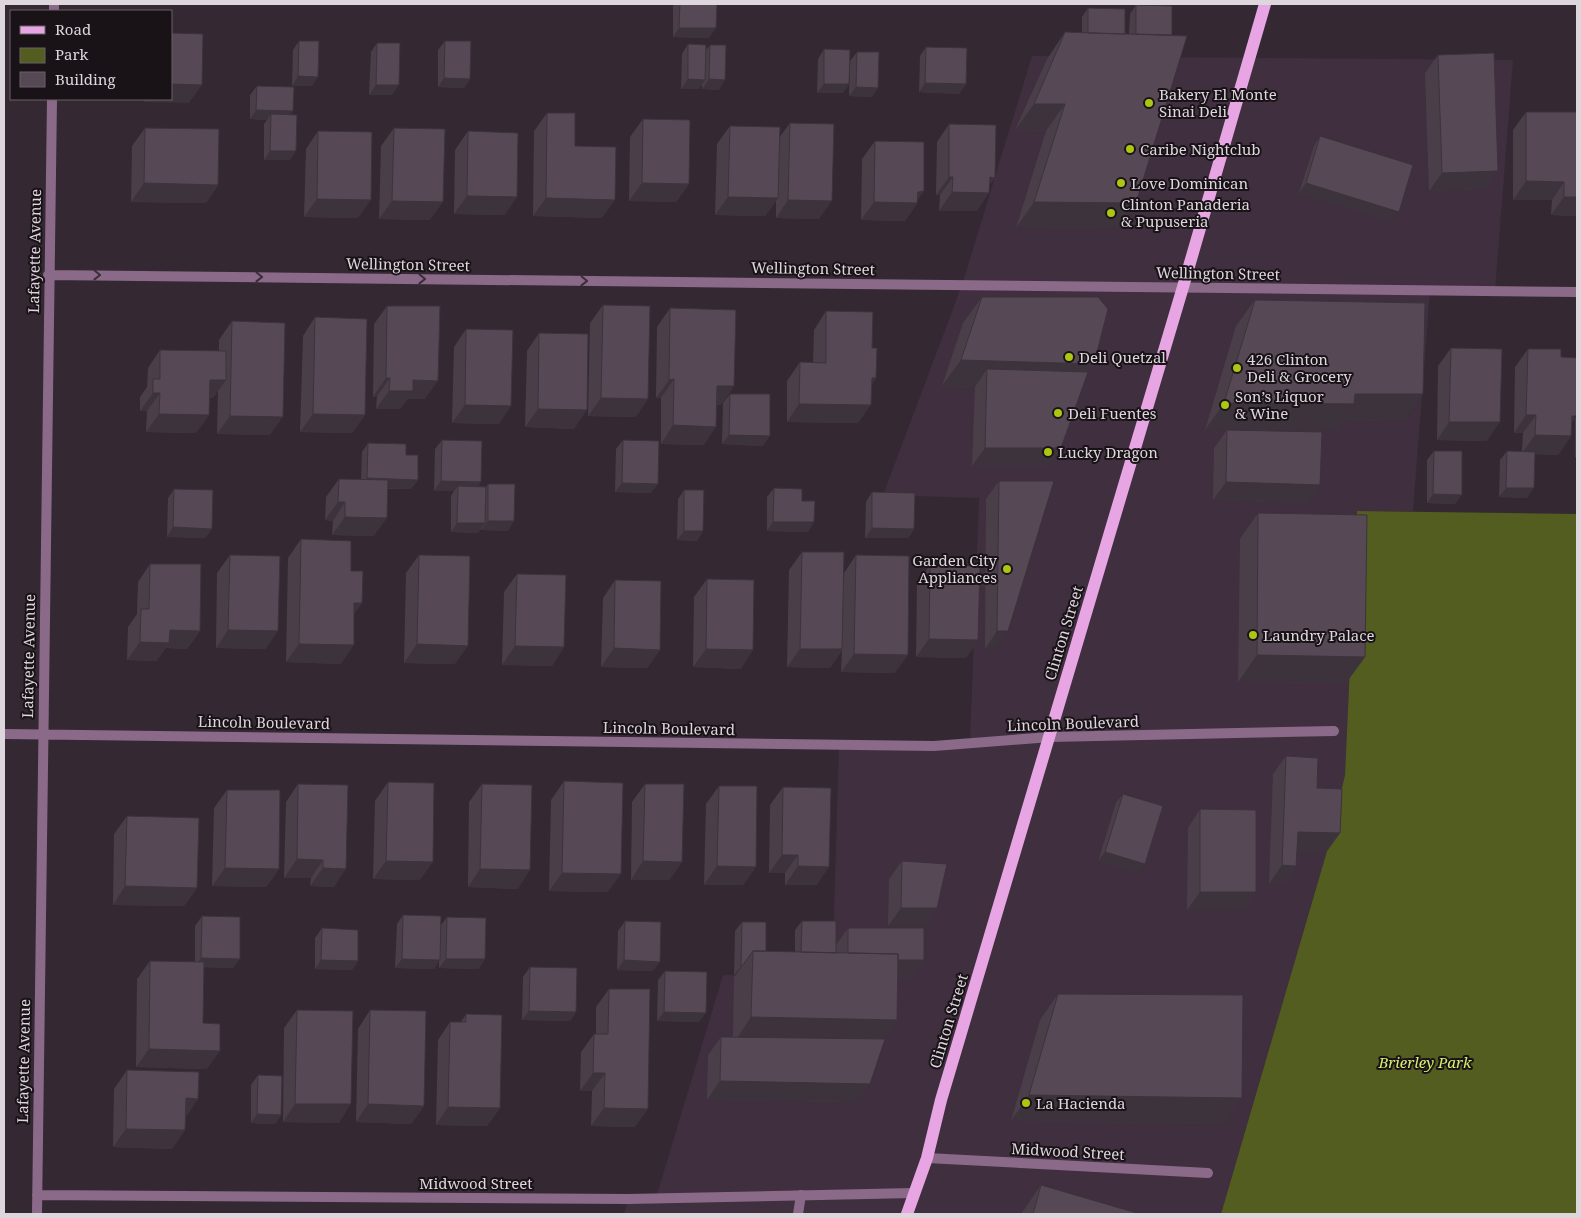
<svg xmlns="http://www.w3.org/2000/svg" width="1581" height="1218" font-family="'Noto Serif',serif">
<style>
.built{fill:#402f3f}
.green{fill:#525d1f}
.lines{fill:none;stroke-linecap:round;stroke-linejoin:round}
.service{stroke:#8a6a88;stroke-width:10}
.minor{stroke:#8a6a88;stroke-width:10}
.primary{stroke:#e7a6e3;stroke-width:12}
.wall{fill:#4a3f49}
.shaded-wall{fill:#3c333c}
.building{fill:#564955;stroke:#3c333c}
.oneway{stroke:#3b2d3a}
.poi-dot{fill:#acc612;stroke:#191318;stroke-width:2}
.labels{text-anchor:middle;dominant-baseline:central;stroke-width:4;stroke-linejoin:round;paint-order:stroke}
.poi-label{font-size:15px;fill:#ded6dd;stroke:#191318;text-anchor:start}
.street-label{font-size:15px;fill:#ded6dd;stroke:#191318}
.park-label{font-size:15px;font-style:italic;fill:#d8f16d;stroke:#191318}
</style>
<rect width="100%" height="100%" fill="#342833"/>
<path class="built" d="M1032,56L1513,60L1495,292L1430,291L1413,511H1357L1345,775L1327,851L1221,1214H624L628,1199L656,1198L723,975L832,977L839,745L970,743L979,498L883,495L962,285Z"/>
<path class="green" d="M1357,511L1577,514V1214H1221L1327,851L1345,775Z"/>
<g class="lines">
<path class="service" d="M798,1214L801,1195"/>
<path class="minor" d="M54,11V4
M48,275L1577,292
M4,734L934,746L1050,737L1334,731
M927,1158L1208,1173
M37,1195L628,1199L914,1193
M37,1214L52,99"/>
<path class="primary" d="M907,1214L927,1158L941,1100L1183,287L1265,4"/>
</g>
<path class="wall" d="M675,4H717L709,38L673,37V6Z
M1136,5L1172,6L1118,229L1016,228L1046,131L1015,130L1047,59L1065,32L1082,33V17L1088,8L1125,34H1129L1130,14Z
M299,41L312,86H292L293,50Z
M445,41L470,79L464,88L438,87V50Z
M377,43L392,95H369L371,52Z
M688,44L706,50L710,45L719,90L702,89V84L699,89H681L682,54Z
M926,47L966,84L959,94L919,92L920,56Z
M824,49L849,84L843,93H817L818,59Z
M857,52L872,97L849,96L850,61Z
M1438,55L1498,171L1485,189L1429,191L1425,73Z
M257,86L293,111L290,115V160H264V124L267,120L250,119V95Z
M1526,112H1577V216L1551,215L1552,200H1513V130Z
M547,113L575,146L602,218L533,216L534,131Z
M643,119L689,184L676,202L629,201L630,137Z
M790,123L819,219L776,218V201L765,216L715,215L717,144L730,126L779,138Z
M949,124L977,211H939L940,195H936L937,142Z
M145,128L218,185L206,203L131,202L132,146Z
M394,128L430,220L379,219L381,146Z
M318,131L358,218L304,217L306,149Z
M468,131L505,215L454,214L455,150Z
M1320,136L1392,221L1299,193L1314,146Z
M875,141L924,191L917,200V203L905,221L861,220L862,159Z
M982,297L1094,364L1088,372L1048,466H972L975,387L942,386L963,323Z
M1255,300L1405,420L1343,421L1336,430H1228L1307,503L1213,500L1214,448L1227,430H1205L1236,326Z
M603,305L636,417L588,416L590,323Z
M387,306L425,399H408L400,409H376L377,396L373,397L374,324Z
M670,308L734,386L721,405H717L704,445L661,444V398H656L657,327Z
M826,311L872,348L876,378L872,384L858,423L787,422V381L800,362L813,363L814,330Z
M315,317L365,415L352,433L300,432L303,336Z
M232,321L270,435L217,434L218,391L213,398H209V415L196,433L146,432L147,411H140V397L147,387L148,368L160,350L219,351V340Z
M466,329L499,424L452,423L454,347Z
M539,333L574,429L525,427L527,351Z
M1451,348L1487,441L1437,440L1438,366Z
M1528,349L1561,357L1577,358V458L1575,457V418L1571,424V436L1558,455L1535,454L1527,498L1499,497L1500,460L1507,451H1522L1523,433H1514L1515,367Z
M730,394L763,446L722,444L723,403Z
M442,440L478,486L486,487L488,484L508,531L481,530V529L478,533L451,532V496L454,491H434L435,449Z
M623,440L651,493L615,492L616,449Z
M368,443L406,455L418,480L411,489H388L374,536L332,535L333,521L325,520L326,497L339,479H361L362,452Z
M1434,451L1455,504L1427,503V460Z
M999,481H1054L995,649H985L986,499Z
M774,488L802,501L814,522L808,532L767,531V497Z
M174,489L212,529L205,538L167,537L168,498Z
M684,490L703,531L697,541L677,540L678,499Z
M872,492L914,529L908,538H865L866,502Z
M1258,513L1365,657L1346,683L1238,682L1240,539Z
M301,539L351,571L362,603L354,614L341,664L286,662L288,558Z
M802,552L844,573L856,555L895,673L841,672L842,650L830,668L787,667L789,570Z
M230,555L266,649L216,648L217,573Z
M419,555L455,664L404,663L406,573Z
M150,564L200,631L187,649L166,648L156,661L127,660L128,627L137,614L138,582Z
M930,565L978,640L966,658L916,657L917,583Z
M517,574L564,647L552,666L502,665L504,592Z
M707,579L741,669L693,667L694,597Z
M615,580L660,650L647,668L601,667L603,598Z
M1286,756L1317,788L1340,833L1327,851L1297,850L1296,866L1284,884H1269L1273,774Z
M564,781L608,892L549,891L551,800Z
M388,782L420,880L373,879L375,801Z
M298,784L334,887L310,886L311,878H284L286,802Z
M482,784L518,889L468,887L469,802Z
M645,784L682,862L669,880H631L632,802Z
M719,786L756,867L743,885H704L706,804Z
M783,787L817,885H785V873H769L770,805Z
M227,790L279,869L266,887L212,886L214,808Z
M1123,794L1138,873L1098,861L1116,803Z
M1200,809L1256,892L1244,910H1187L1188,828Z
M127,816L197,888L184,906L113,905L114,834Z
M902,861L937,908L924,926H888L889,879Z
M403,915L441,925L447,917L479,969L439,968V961L434,969L395,968L397,924Z
M202,916L233,968L204,967L203,1023L207,1069L136,1067L137,979L150,961L195,962V926Z
M625,921L653,971L617,970L618,931Z
M802,921L836,945L848,928L924,960L912,978H898L897,1020L883,1039L857,1102L707,1100L708,1055L721,1037H733L734,977L736,975H734L735,931L742,922L766,951L795,952V930Z
M322,928L358,961L352,970L315,969V938Z
M530,967L576,1012L570,1021L522,1020L523,977Z
M665,971L699,1022L657,1021L658,980Z
M609,989L635,1127L591,1126L592,1091H580L581,1052L594,1034H596V1007Z
M1058,994L1224,1124L1011,1121L1040,1020Z
M297,1010L339,1123L283,1122L284,1028Z
M370,1010L424,1106L411,1124L356,1122L358,1029Z
M466,1014L500,1108L487,1126L436,1125L438,1040L450,1022H461Z
M127,1070L186,1117L185,1130L172,1149L113,1147L114,1089Z
M258,1075L281,1115L275,1124L251,1123V1085Z
M1041,1185L1140,1214H1022L1023,1211Z"/>
<path class="shaded-wall" d="M679,28H716L709,38L673,37Z
M298,76L318,77L312,86H292Z
M444,78L470,79L464,88L438,87Z
M688,79L705,80L699,89H681Z
M709,79L725,80L719,90L702,89Z
M925,83L966,84L959,94L919,92Z
M171,84L202,85L189,103L143,102L146,99H171Z
M824,84H849L843,93H817Z
M376,85H399L392,95H369Z
M856,87L878,88L872,97L849,96Z
M1034,104H1065L1046,131L1015,130Z
M256,110L293,111L287,120L271,114L267,120L250,119Z
M270,151H296L290,160H264Z
M1498,171L1485,189L1429,191L1442,173Z
M949,177H953L940,195H936Z
M990,177L995,178L984,193H989L977,211H939L952,192Z
M1526,181L1564,182L1552,200H1513Z
M144,183L218,185L206,203L131,202Z
M642,183L689,184L676,202L629,201Z
M1306,183L1399,212L1392,221L1299,193Z
M924,191L916,203H917L905,221L861,220L874,202L918,192Z
M467,196L517,197L505,215L454,214Z
M728,197L778,198L765,216L715,215Z
M1564,197H1577V216L1551,215Z
M546,198L615,200L602,218L533,216Z
M317,199L371,200L358,218L304,217Z
M788,200L832,201L819,219L776,218Z
M392,201L443,202L430,220L379,219Z
M1034,202L1136,203L1118,229L1016,228Z
M961,360L1094,364L1075,391L987,369L975,387L942,386Z
M386,378H390L377,396L373,397Z
M872,378H876L863,396Z
M674,379L661,398H656L669,380Z
M210,380H226L213,398H197Z
M413,380L438,381L425,399H408L400,409H376L389,391Z
M717,386H734L721,405L704,404Z
M153,393H160L147,411H140Z
M1355,394H1423L1405,420L1343,421L1336,430H1205L1224,403Z
M601,398L648,399L636,417L588,416Z
M799,404L871,405L858,423L787,422Z
M465,405L511,406L499,424L452,423Z
M538,409L587,410L574,429L525,427Z
M159,414L209,415L196,433L146,432Z
M313,414L365,415L352,433L300,432Z
M1526,415H1536L1523,433H1514Z
M230,416L283,417L270,435L217,434Z
M1572,416H1577L1564,435Z
M1449,422H1500L1487,441L1437,440Z
M673,425L716,427L704,445L661,444Z
M729,435L770,436L763,446L722,444Z
M1535,435L1571,436L1558,455L1522,453Z
M985,448H1061L1048,466H972Z
M367,478L418,480L411,489L361,488Z
M441,481L481,482L474,492L458,486L454,491H434Z
M1226,482L1320,485L1307,503L1213,500Z
M622,483L658,484L651,493L615,492Z
M1506,488H1534L1527,498L1499,497Z
M1433,494L1462,495L1455,504L1427,503Z
M338,502H345L333,521L325,520Z
M345,517L387,518L374,536L332,535Z
M488,521H514L508,531L481,530Z
M773,522H814L808,532L767,531Z
M457,523H485L478,533L451,532Z
M173,527L212,529L205,538L167,537Z
M872,528L914,529L908,538H865Z
M684,531H703L697,541L677,540Z
M354,603H362L349,621Z
M170,630L200,631L187,649L166,648L156,661L127,660L140,642Z
M228,630L278,631L266,649L216,648Z
M997,631H1008L995,649H985Z
M929,639L978,640L966,658L916,657Z
M299,644L354,645L341,664L286,662Z
M417,644L468,646L455,664L404,663Z
M515,646L564,647L552,666L502,665Z
M614,648L660,650L647,668L601,667Z
M706,649L753,650L741,669L693,667Z
M800,649H842L830,668L787,667Z
M854,654L908,655L895,673L841,672Z
M1257,655L1365,657L1346,683L1238,682Z
M1298,832L1340,833L1327,851L1285,850Z
M1105,852L1145,864L1138,873L1098,861Z
M782,855H798L785,873H769Z
M297,859L323,860L311,878H284Z
M386,861L433,862L420,880L373,879Z
M643,861L682,862L669,880H631Z
M1282,865L1296,866L1284,884H1269Z
M717,866L756,867L743,885H704Z
M798,866L829,867L817,885H785Z
M225,868L279,869L266,887L212,886Z
M323,868L346,869L334,887L310,886Z
M480,869L530,870L518,889L468,887Z
M562,873L621,874L608,892L549,891Z
M125,886L197,888L184,906L113,905Z
M1200,892H1256L1244,910H1187Z
M901,908H937L924,926H888Z
M201,958L240,959L233,968L195,967Z
M402,959L440,960L434,969L395,968Z
M446,959H485L479,969L439,968Z
M848,959L924,960L912,978L835,977Z
M321,960L358,961L352,970L315,969Z
M624,960L660,962L653,971L617,970Z
M741,966H742L736,975H734Z
M529,1011L576,1012L570,1021L522,1020Z
M664,1012L706,1013L699,1022L657,1021Z
M751,1017L897,1020L879,1046L733,1044Z
M149,1049L220,1051L207,1069L136,1067Z
M593,1073H605L592,1091H580Z
M720,1081L870,1084L857,1102L707,1100Z
M1029,1095L1242,1098L1224,1124L1011,1121Z
M186,1098L198,1099L186,1117Z
M295,1104H351L339,1123L283,1122Z
M368,1104L424,1106L411,1124L356,1122Z
M448,1107L500,1108L487,1126L436,1125Z
M604,1108L648,1109L635,1127L591,1126Z
M257,1114L281,1115L275,1124L251,1123Z
M126,1129L185,1130L172,1149L113,1147Z"/>
<path class="building" d="M680,4H717L716,28H679Z
M1136,5L1172,6V35L1136,34Z
M1088,8L1125,9V34L1088,33Z
M1065,32L1187,36L1136,203L1034,202L1065,104H1034Z
M171,33L203,34L202,85L171,84Z
M299,41H319L318,77L298,76Z
M445,41H471L470,79L444,78Z
M377,43H400L399,85H376Z
M688,44L706,45L705,80L688,79Z
M710,45H726L725,80L709,79Z
M926,47L967,48L966,84L925,83Z
M824,49L850,50L849,84H824Z
M857,52H879L878,88L856,87Z
M1494,53L1498,171L1442,173L1438,55Z
M257,86L294,87L293,111L256,110Z
M1526,112H1577V197H1564V182L1526,181Z
M547,113H575V146L616,147L615,200L546,198Z
M271,114L297,115L296,151H270Z
M643,119L690,120L689,184L642,183Z
M790,123L834,124L832,201L788,200Z
M949,124L996,125L995,178L990,177L989,193L952,192L953,177H949Z
M730,126L780,127L778,198L728,197Z
M145,128L219,129L218,185L144,183Z
M394,128L445,129L443,202L392,201Z
M318,131L372,132L371,200L317,199Z
M468,131L518,133L517,197L467,196Z
M1320,136L1413,165L1399,212L1306,183Z
M875,141L924,142V191L918,192L917,203L874,202Z
M982,297H1098L1108,309L1094,364L961,360Z
M1255,300L1425,303L1423,394H1355L1354,404L1224,403Z
M603,305L650,306L648,399L601,398Z
M387,306H440L438,381L413,380V391H389L390,378H386Z
M670,308L736,310L734,386H717L716,427L673,425L674,379L669,380Z
M826,311L873,312L872,348H877L876,378H872L871,405L799,404L800,362L826,363Z
M315,317L367,319L365,415L313,414Z
M232,321L285,323L283,417L230,416Z
M466,329L513,330L511,406L465,405Z
M539,333L588,334L587,410L538,409Z
M1451,348L1502,349L1500,422H1449Z
M1528,349H1561V357L1577,358V416H1572L1571,436L1535,435L1536,415H1526Z
M160,350L226,351V380H210L209,415L159,414L160,393H153V379H160Z
M987,369L1088,372L1061,448H985Z
M730,394H770V436L729,435Z
M1227,430L1322,432L1320,485L1226,482Z
M442,440L482,441L481,482L441,481Z
M623,440L659,441L658,484L622,483Z
M368,443L406,444V455H418V480L367,478Z
M1434,451H1462V495L1433,494Z
M1507,451L1535,452L1534,488H1506Z
M339,479L388,480L387,518L345,517V502H338Z
M999,481H1054L1008,631H997Z
M488,484H515L514,521H488Z
M458,486L486,487L485,523H457Z
M774,488L802,489V501H815L814,522H773Z
M174,489L213,490L212,529L173,527Z
M684,490H704L703,531H684Z
M872,492L915,493L914,529L872,528Z
M1258,513L1367,515L1365,657L1257,655Z
M301,539L351,541V571H363L362,603H354V645L299,644Z
M802,552H844L842,649H800Z
M230,555L280,556L278,631L228,630Z
M419,555L470,556L468,646L417,644Z
M856,555L909,556L908,655L854,654Z
M150,564H201L200,631L170,630L169,643L140,642L141,609H149Z
M930,565L980,566L978,640L929,639Z
M517,574L566,575L564,647L515,646Z
M707,579L754,580L753,650L706,649Z
M615,580L661,581L660,650L614,648Z
M1286,756L1318,758L1317,788L1342,789L1340,833L1298,832L1296,866L1282,865Z
M564,781L623,783L621,874L562,873Z
M388,782L434,783L433,862L386,861Z
M298,784L348,785L346,869L323,868V860L297,859Z
M482,784L532,785L530,870L480,869Z
M645,784H684L682,862L643,861Z
M719,786H757L756,867L717,866Z
M783,787L831,788L829,867L798,866V855H782Z
M227,790H280L279,869L225,868Z
M1123,794L1163,806L1145,864L1105,852Z
M1200,809L1256,810V892H1200Z
M127,816L199,818L197,888L125,886Z
M902,861L947,864L937,908H901Z
M403,915L441,916L440,960L402,959Z
M202,916L240,917V959L201,958Z
M447,917L486,918L485,959H446Z
M625,921L661,922L660,962L624,960Z
M802,921H836V953L801,952Z
M742,922H766V951H753L742,966H741Z
M322,928L358,930V961L321,960Z
M848,928H924V960H898V954L848,953Z
M753,951L898,954L897,1020L751,1017Z
M150,961L204,962L203,1023L220,1024V1051L149,1049Z
M530,967L577,968L576,1012L529,1011Z
M665,971L707,972L706,1013L664,1012Z
M609,989H650L648,1109L604,1108L605,1073H593L594,1034H608Z
M1058,994L1243,995L1242,1098L1029,1095Z
M297,1010L353,1011L351,1104H295Z
M370,1010L426,1011L424,1106L368,1104Z
M466,1014L502,1015L500,1108L448,1107L450,1022H466Z
M721,1037L885,1039L870,1084L720,1081Z
M127,1070L199,1072L198,1099L186,1098L185,1130L126,1129Z
M258,1075L282,1076L281,1115L257,1114Z
M1041,1185L1140,1214H1033Z"/>
<defs><path id="oneway-chevron" d="M-2-3.5L2.5 0L-2 3.5" fill="none" stroke-width="1.6" stroke-linecap="round" stroke-linejoin="round" transform="scale(1.25)"/></defs>
<g class="oneway">
<use href="#oneway-chevron" transform="translate(97 275) rotate(1)"/>
<use href="#oneway-chevron" transform="translate(259 277) rotate(1)"/>
<use href="#oneway-chevron" transform="translate(422 279) rotate(1)"/>
<use href="#oneway-chevron" transform="translate(584 281) rotate(1)"/>
</g>
<g class="poi-dot">
<circle cx="1149" cy="103" r="5"/>
<circle cx="1130" cy="149" r="5"/>
<circle cx="1121" cy="183" r="5"/>
<circle cx="1111" cy="213" r="5"/>
<circle cx="1069" cy="357" r="5"/>
<circle cx="1237" cy="368" r="5"/>
<circle cx="1225" cy="405" r="5"/>
<circle cx="1058" cy="413" r="5"/>
<circle cx="1048" cy="452" r="5"/>
<circle cx="1007" cy="569" r="5"/>
<circle cx="1253" cy="635" r="5"/>
<circle cx="1026" cy="1103" r="5"/>
</g>
<g class="labels">
<g class="poi-label">
<text x="1159" y="94">Bakery El Monte<tspan x="1159" dy="17">Sinai Deli</tspan></text>
<text x="1140" y="149">Caribe Nightclub</text>
<text x="1131" y="183">Love Dominican</text>
<text x="1121" y="204">Clinton Panaderia<tspan x="1121" dy="17">&amp; Pupuseria</tspan></text>
<text x="1079" y="357">Deli Quetzal</text>
<text x="1247" y="359">426 Clinton<tspan x="1247" dy="17">Deli &amp; Grocery</tspan></text>
<text x="1235" y="396">Son’s Liquor<tspan x="1235" dy="17">&amp; Wine</tspan></text>
<text x="1068" y="413">Deli Fuentes</text>
<text x="1058" y="452">Lucky Dragon</text>
<text x="997" y="560" text-anchor="end">Garden City<tspan x="997" dy="17">Appliances</tspan></text>
<text x="1263" y="635">Laundry Palace</text>
<text x="1036" y="1103">La Hacienda</text>
</g>
<g class="street-label">
<text transform="translate(34 251) rotate(-89)">Lafayette Avenue</text>
<text transform="translate(408 264) rotate(1)">Wellington Street</text>
<text transform="translate(813 268) rotate(1)">Wellington Street</text>
<text transform="translate(1218 273) rotate(1)">Wellington Street</text>
<text transform="translate(1063 633) rotate(-73)">Clinton Street</text>
<text transform="translate(28 656) rotate(-89)">Lafayette Avenue</text>
<text transform="translate(264 722) rotate(1)">Lincoln Boulevard</text>
<text transform="translate(1073 723) rotate(-2)">Lincoln Boulevard</text>
<text transform="translate(669 728) rotate(1)">Lincoln Boulevard</text>
<text transform="translate(948 1021) rotate(-73)">Clinton Street</text>
<text transform="translate(23 1061) rotate(-89)">Lafayette Avenue</text>
<text transform="translate(1068 1151) rotate(3)">Midwood Street</text>
<text x="476" y="1183">Midwood Street</text>
</g>
<g class="park-label">
<text x="1425" y="1062">Brierley Park</text>
</g>
</g>
<rect width="1581" height="1218" fill="none" stroke="#ded6dd" stroke-width="10"/>
<rect x="10" y="10" width="162" height="90" fill="#191318" stroke="#686167"/>
<rect x="20" y="26" width="25" height="8" fill="#e7a6e3" stroke="#686167"/>
<text x="55" y="35" font-size="15" fill="#ded6dd">Road</text>
<rect x="20" y="48" width="25" height="15" fill="#525d1f" stroke="#686167"/>
<text x="55" y="60" font-size="15" fill="#ded6dd">Park</text>
<rect x="20" y="72" width="25" height="15" fill="#564955" stroke="#686167"/>
<text x="55" y="85" font-size="15" fill="#ded6dd">Building</text>
</svg>
